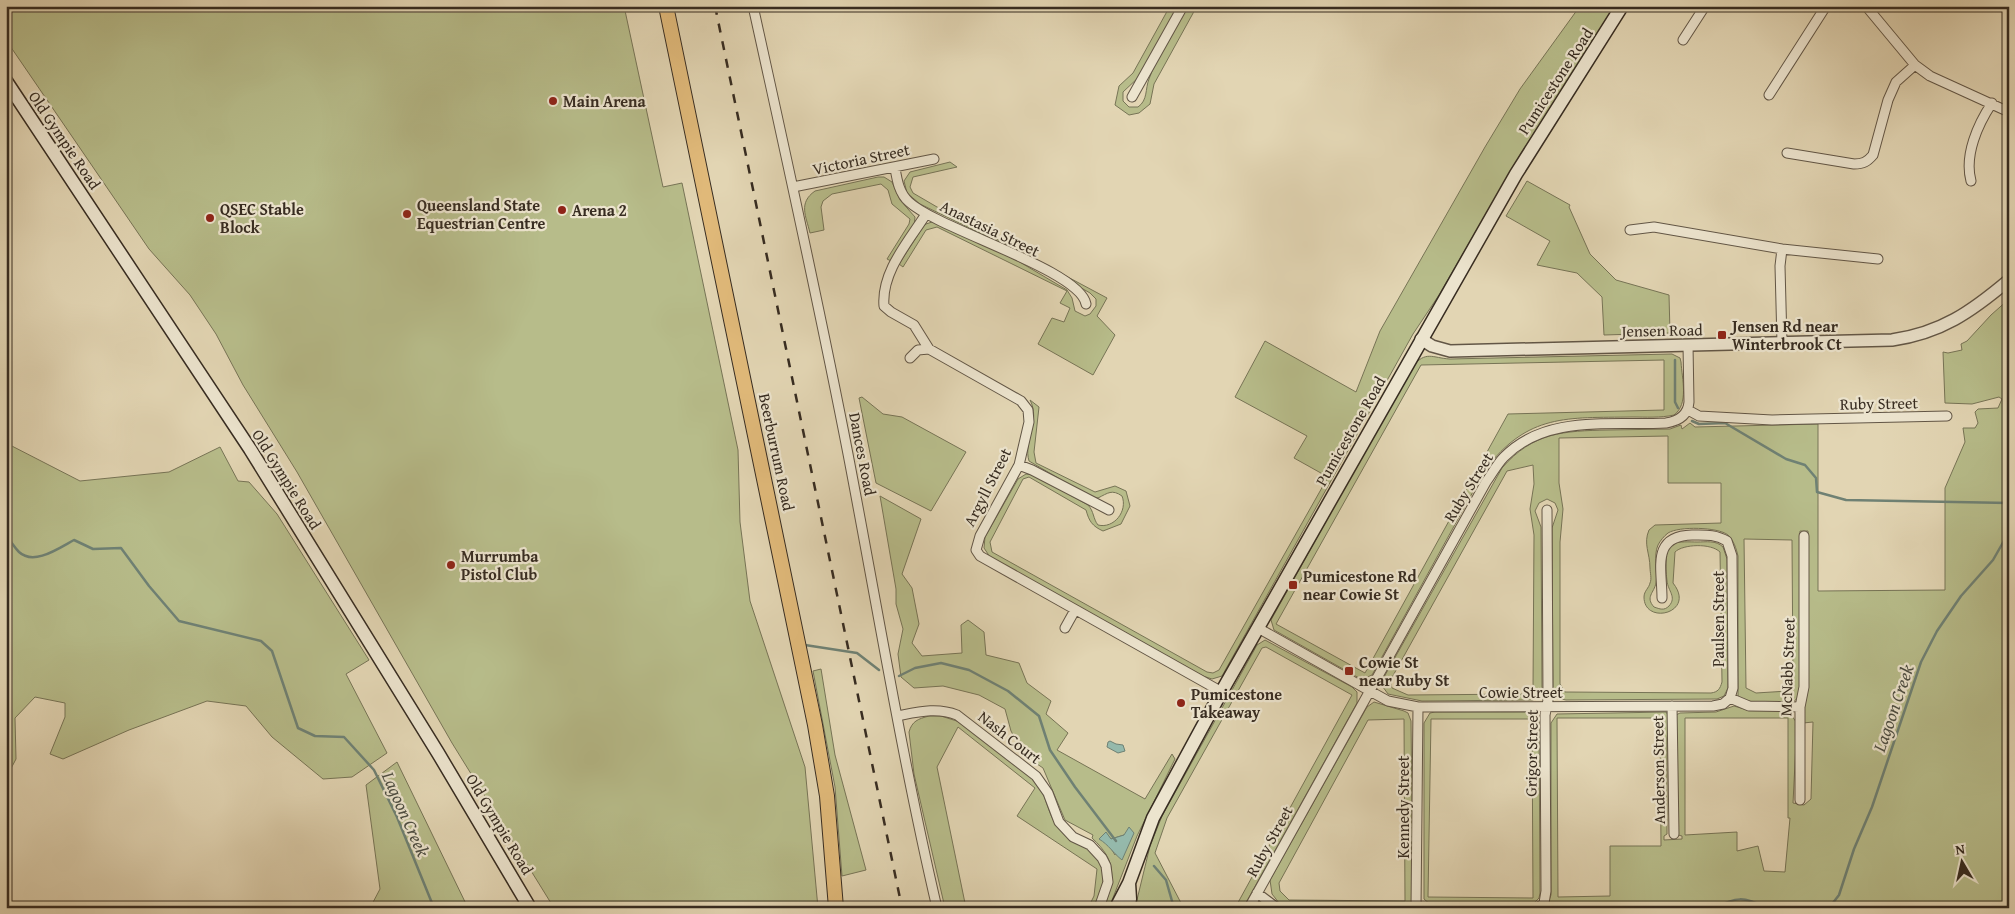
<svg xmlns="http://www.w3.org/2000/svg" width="2015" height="914" font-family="'Gentium Book Plus',serif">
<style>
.green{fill:#b7bc8a;stroke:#777456;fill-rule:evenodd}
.water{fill:#95b9ab;stroke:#6f8174}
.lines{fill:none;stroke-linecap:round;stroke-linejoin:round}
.stream{stroke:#6f8174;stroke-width:2.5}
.minor-casing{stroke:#625646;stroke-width:11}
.tertiary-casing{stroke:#625646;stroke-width:14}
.secondary-casing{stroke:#372c21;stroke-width:15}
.primary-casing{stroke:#372c21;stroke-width:16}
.minor{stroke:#ece4ce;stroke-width:9}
.tertiary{stroke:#ece4ce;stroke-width:11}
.secondary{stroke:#ece4ce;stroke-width:12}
.primary{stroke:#e1ba7a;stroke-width:14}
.rail{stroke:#372c21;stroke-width:2.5;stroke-dasharray:9 9;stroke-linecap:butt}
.poi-dot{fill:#8f2418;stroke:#ece4ce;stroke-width:2}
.labels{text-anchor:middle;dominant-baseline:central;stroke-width:4.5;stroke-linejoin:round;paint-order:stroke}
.street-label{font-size:16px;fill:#372c21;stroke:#ece4ce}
.poi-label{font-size:16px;font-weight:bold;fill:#372c21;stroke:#ece4ce;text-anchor:start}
.water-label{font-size:18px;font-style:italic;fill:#4e4f44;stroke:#ece4ce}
</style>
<rect width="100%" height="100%" fill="#e2d5b3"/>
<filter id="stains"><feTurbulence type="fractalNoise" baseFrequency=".004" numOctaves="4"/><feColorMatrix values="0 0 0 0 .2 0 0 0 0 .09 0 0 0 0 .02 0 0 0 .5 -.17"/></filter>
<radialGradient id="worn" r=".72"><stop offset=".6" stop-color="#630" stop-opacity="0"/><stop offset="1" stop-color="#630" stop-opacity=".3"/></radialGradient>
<path class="green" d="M6,6H624L663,187L682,183L738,450L740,522L750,601L805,767L818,908H554L452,743L297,472L243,385L216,334L190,295L149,249L6,40Z
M1170,6H1179L1140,76L1123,92V101L1129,107H1138C1148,100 1145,89 1149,79C1158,53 1175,30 1188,6H1197L1154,84L1150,104L1139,113L1129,115L1115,105L1119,86L1133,73Z
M1580,6H1616L1520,155L1439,295L1413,334L1222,676L1212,679L1203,676L990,557L984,548L985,537L1018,479L1026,474L1034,475L1088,505C1094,511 1093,519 1098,525C1114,529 1128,511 1122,496C1112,489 1108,493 1098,498L1089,496L1029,461C1023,441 1041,421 1030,400L1039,407L1034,452L1036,463L1095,492L1115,486L1126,491L1130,506L1121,524L1103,531C1092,526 1089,521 1086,510L1029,477L1023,479L990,542L992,552L1207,672L1213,673L1219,670L1328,477L1294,458L1307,436L1235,397L1265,341L1356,392L1380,331L1485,147L1520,89Z
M950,162L957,167L913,177L910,187L913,193L937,207L1107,298L1097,316L1115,335L1093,375L1038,344L1052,318L1064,322L1070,308L1060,303L1067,291L937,227L926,230L903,267L899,264L923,227L926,224L935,221L1018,261L1067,290L1072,298L1075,311L1085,316L1090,314L1096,306V299L1090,293L1023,254L920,204L907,193L904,181L910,172Z
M878,177H884L892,182L900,200L915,217L914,227L891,261L887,259L909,224L910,219L892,204L888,190L881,184L832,194L823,201L821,207L824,230L810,233C806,216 798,203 815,191Z
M1527,181L1570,205L1569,207L1590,254L1616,280L1669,295L1670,333L1604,335L1602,297L1577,273L1537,265L1550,241L1506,216Z
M2009,299V908H1546L1551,895V723L1557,714L1666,712L1670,718L1667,738V834L1664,836V840L1682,839V836L1678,835L1677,737L1675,725L1676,715L1680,713L1716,712L1734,706L1744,709L1788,711L1797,723L1793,803L1804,805L1811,799L1813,722L1803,723L1808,531H1800V684L1798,698L1794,701C1783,703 1745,705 1738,696V556C1736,548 1734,541 1728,535C1718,527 1679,526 1668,533C1664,536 1660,541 1658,545C1653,556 1658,571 1656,583C1654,593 1645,597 1654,607C1660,609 1664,611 1669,606C1677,597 1668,591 1667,581C1666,571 1663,550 1673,544C1679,541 1690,542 1697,542C1706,542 1716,540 1723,547L1727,559L1728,688L1724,696L1717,699L1566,700L1557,698L1553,691L1552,528L1558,510L1555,503L1547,499L1539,503L1535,511L1541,527L1542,690L1540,696L1533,700L1422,701L1388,694L1383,687L1384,677L1502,468C1533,432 1564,431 1608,430C1629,430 1649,429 1670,429L1681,425L1682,429L1690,423L1695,427L1818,424V591L1945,590V488L1965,442L1963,428H1975L1978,423L1975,412L1978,409L1998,408L2002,399L1999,397L1972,404L1945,403L1943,352L1948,353L1962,350L1961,344L1967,341L1991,315ZM1668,436V483H1721V523L1655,525L1649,530C1643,544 1650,553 1650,568C1650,572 1652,579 1650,583C1649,588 1644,591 1644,597C1644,626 1697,613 1673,583L1675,552C1683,544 1711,543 1720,552L1722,682C1720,689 1718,692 1711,693L1565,692L1560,684V542L1563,509L1559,483V438ZM1533,465L1534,484L1530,509L1534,535L1533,689L1525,694L1408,695L1392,688L1390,681L1507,471ZM1744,539L1792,540L1793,682L1791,688L1788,691L1756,693L1746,688ZM1557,718H1660L1661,846H1610V896L1558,897ZM1685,718H1788V818H1790L1785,872L1764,871L1758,846L1737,851V832L1685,835Z
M1672,354L1680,358L1681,362C1682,379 1689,404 1674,415C1661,418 1645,417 1632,417C1567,418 1528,413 1485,470L1372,675L1363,679L1359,678L1274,630L1271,620L1412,367C1426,350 1432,358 1450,359ZM1664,360V410L1508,414L1365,673L1276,624L1421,365Z
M862,397L883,414L902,417L966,452L931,511L876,483L859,398Z
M6,443L80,481L169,472L220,447L238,481L249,482L277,514L369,660L346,674L387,753L352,777L323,779L272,737L246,706L207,701L129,730L63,759L50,754L65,717V703L35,697L15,718L16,759L6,778Z
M880,496L921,519L902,574L912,588L919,624L912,643L922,656L962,653L961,625L968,620L984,632L986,655L1019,663L1027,683L1051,701L1046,714L1068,733L1057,750L1145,799L1172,754L1175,759L1137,836L1109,908H1104C1115,877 1117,861 1092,838L1093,835L1065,820L1043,768L1024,755L1011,731L1005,709L979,695L943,686L914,688L901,677L898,654L903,629L896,604V589ZM1106,833L1111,839L1124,835L1115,855L1109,845Z
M1265,640L1352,687L1357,692V703L1243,908H1235L1352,695L1266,647L1262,648L1167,818L1156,850L1155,853L1181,903L1190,908H1135L1150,846L1162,816L1257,645Z
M821,669L835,755L866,870L842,876L835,787L813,671Z
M1374,702L1404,711L1408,713L1411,721L1413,898L1411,908H1283L1272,894L1270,880L1367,707ZM1404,719L1405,901L1289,900L1280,891L1279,883L1368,720Z
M1435,712H1530L1535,714L1539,720L1540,893L1539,898L1534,903L1436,906L1431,905L1424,899V723L1430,713ZM1431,719H1532L1533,898L1428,897Z
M929,716H941L963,723L1038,783C1046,796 1048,814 1057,826C1061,831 1070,835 1076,839C1105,859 1111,876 1093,908H1088L1094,896L1097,869L1017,816L1035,788L958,727L937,767L966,908H945L914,774L909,732C912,721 918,719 929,716Z
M397,762L468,908H370L380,889L366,785Z"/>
<path class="water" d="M1110,741L1116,744L1123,745L1125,751L1118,753L1107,747L1108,742Z
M1129,827L1134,833L1122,860C1113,853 1109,845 1099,839L1106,832L1111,839L1124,835Z"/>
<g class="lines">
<path class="stream" d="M1675,360V402L1678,408
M1692,421L1699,424L1725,423L1786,459L1805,465L1816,478L1817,492L1846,500L2009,503
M6,536C11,541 14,547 19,552C34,566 59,548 74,540L93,549L121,548L149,586L179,621L261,641L272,651L298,728L315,736L344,737L374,770L397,817L434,908
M805,645L857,653L879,670
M899,676L915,668L941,663L969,670L1008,691L1039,716L1050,750L1075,787L1116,841
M1154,866L1166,880L1174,908
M1714,908C1736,897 1744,896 1766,908
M1829,908L1839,895L1854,849L1872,807L1921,662L1937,631L1961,596L1993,560L2009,532"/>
<defs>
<path id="minor" d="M753,6C786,155 819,304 848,454C877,605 902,758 937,908
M1866,6L1915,65L1930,76L2009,112
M1683,40L1705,6
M1769,95L1826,6
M1132,97L1183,6
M1787,153L1854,164C1863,164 1867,162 1873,155L1888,100L1896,82L1915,65
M895,168C897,180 899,193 909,202C938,229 1080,270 1086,304
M1971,181C1964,155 1978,124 1992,103
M793,187L934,159
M926,214C909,241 881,272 884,306L891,312L914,325L929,349
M1630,230L1654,227L1782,249L1878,259
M1782,249L1780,266L1782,343
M910,358L918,350L929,349L1021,401L1028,410L1029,422L1019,465L980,536L976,550L980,556L1222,692
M1688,410L1699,416L1772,420L1947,416
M1019,465L1032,470L1109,510
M1662,598C1662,568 1651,536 1692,535C1705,535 1715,534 1727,541L1732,556L1733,688L1730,698
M1065,628L1075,610
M1258,628L1370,691L1388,701L1418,707L1713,706L1723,704L1730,698
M1730,698L1749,706L1800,707
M1672,706L1674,834
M897,716C918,712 937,707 957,715L1036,776L1048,793L1059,822L1073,837L1090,845L1102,858L1106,866L1108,882L1099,908
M1800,800V707L1804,687V536
M1257,893L1277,908
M1249,908L1486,482C1492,474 1497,464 1504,457C1546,414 1611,426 1666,423C1679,421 1688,415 1689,402L1688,345
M1416,908L1418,707
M1538,908L1544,903L1546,891L1545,715L1548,700L1547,510"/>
<path id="tertiary" d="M1421,339L1432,346L1450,351L1892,340C1941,333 1971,312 2009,280"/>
<path id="secondary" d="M6,81L250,449L438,753L530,908
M1116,908L1129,883L1153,818L1218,698L1516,174L1622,6
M1128,908L1130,899L1129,883"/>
<path id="primary" d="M666,6L815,725L827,796L836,908"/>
</defs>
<use href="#minor" class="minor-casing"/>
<use href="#tertiary" class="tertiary-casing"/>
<use href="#secondary" class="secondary-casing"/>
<use href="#primary" class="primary-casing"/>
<use href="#minor" class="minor"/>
<use href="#tertiary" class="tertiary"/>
<use href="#secondary" class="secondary"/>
<use href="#primary" class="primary"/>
<path class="rail" d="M715,6L902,908"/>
</g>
<g class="poi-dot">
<circle cx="553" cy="101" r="5"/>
<circle cx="562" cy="210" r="5"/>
<circle cx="407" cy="214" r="5"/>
<circle cx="210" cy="218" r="5"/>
<rect x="1717" y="330" width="10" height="10" rx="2.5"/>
<circle cx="451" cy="565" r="5"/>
<rect x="1288" y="580" width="10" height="10" rx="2.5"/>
<rect x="1344" y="666" width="10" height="10" rx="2.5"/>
<circle cx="1181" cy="703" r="5"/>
</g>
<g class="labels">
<g class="street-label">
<text transform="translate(1555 81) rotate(-57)">Pumicestone Road</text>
<text transform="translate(65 140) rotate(56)">Old Gympie Road</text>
<text transform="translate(861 159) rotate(-12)">Victoria Street</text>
<text transform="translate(990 228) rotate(26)">Anastasia Street</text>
<text transform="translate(1662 330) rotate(-1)">Jensen Road</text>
<text transform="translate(1879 403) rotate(-1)">Ruby Street</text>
<text transform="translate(1350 431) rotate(-60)">Pumicestone Road</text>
<text transform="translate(777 452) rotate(78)">Beerburrum Road</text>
<text transform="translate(863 454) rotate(79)">Dances Road</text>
<text transform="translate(287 479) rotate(58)">Old Gympie Road</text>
<text transform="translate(987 487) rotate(-63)">Argyll Street</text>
<text transform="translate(1468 487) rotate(-58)">Ruby Street</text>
<text transform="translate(1718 619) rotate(-90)">Paulsen Street</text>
<text transform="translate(1787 667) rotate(-88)">McNabb Street</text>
<text x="1521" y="692">Cowie Street</text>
<text transform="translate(1010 737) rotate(38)">Nash Court</text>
<text transform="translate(1531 753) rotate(-89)">Grigor Street</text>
<text transform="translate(1658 770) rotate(-91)">Anderson Street</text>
<text transform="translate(1403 807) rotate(-90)">Kennedy Street</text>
<text transform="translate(500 824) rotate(59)">Old Gympie Road</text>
<text transform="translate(1269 841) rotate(-61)">Ruby Street</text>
</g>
<g class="poi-label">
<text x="563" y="101">Main Arena</text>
<text x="417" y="205">Queensland State<tspan x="417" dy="18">Equestrian Centre</tspan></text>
<text x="220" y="209">QSEC Stable<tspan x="220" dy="18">Block</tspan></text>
<text x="572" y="210">Arena 2</text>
<text x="1732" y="326">Jensen Rd near<tspan x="1732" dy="18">Winterbrook Ct</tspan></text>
<text x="461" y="556">Murrumba<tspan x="461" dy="18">Pistol Club</tspan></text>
<text x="1303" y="576">Pumicestone Rd<tspan x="1303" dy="18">near Cowie St</tspan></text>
<text x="1359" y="662">Cowie St<tspan x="1359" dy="18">near Ruby St</tspan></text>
<text x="1191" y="694">Pumicestone<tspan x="1191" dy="18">Takeaway</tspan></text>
</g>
<g class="water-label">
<text transform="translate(1893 708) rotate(-71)">Lagoon Creek</text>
<text transform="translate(406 814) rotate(66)">Lagoon Creek</text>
</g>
</g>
<rect width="2015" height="914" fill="none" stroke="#e2d5b3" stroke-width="25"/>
<rect x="8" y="8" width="2000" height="899" fill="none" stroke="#372c21" stroke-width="2.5"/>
<rect x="12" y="12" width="1990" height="889" fill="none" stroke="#372c21"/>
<g transform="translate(1962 862) rotate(351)" stroke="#ece4ce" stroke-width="4" paint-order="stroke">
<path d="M0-4L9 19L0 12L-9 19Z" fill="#372c21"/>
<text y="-8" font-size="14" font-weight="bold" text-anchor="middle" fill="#372c21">N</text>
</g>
<rect width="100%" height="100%" filter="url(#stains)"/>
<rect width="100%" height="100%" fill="url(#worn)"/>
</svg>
